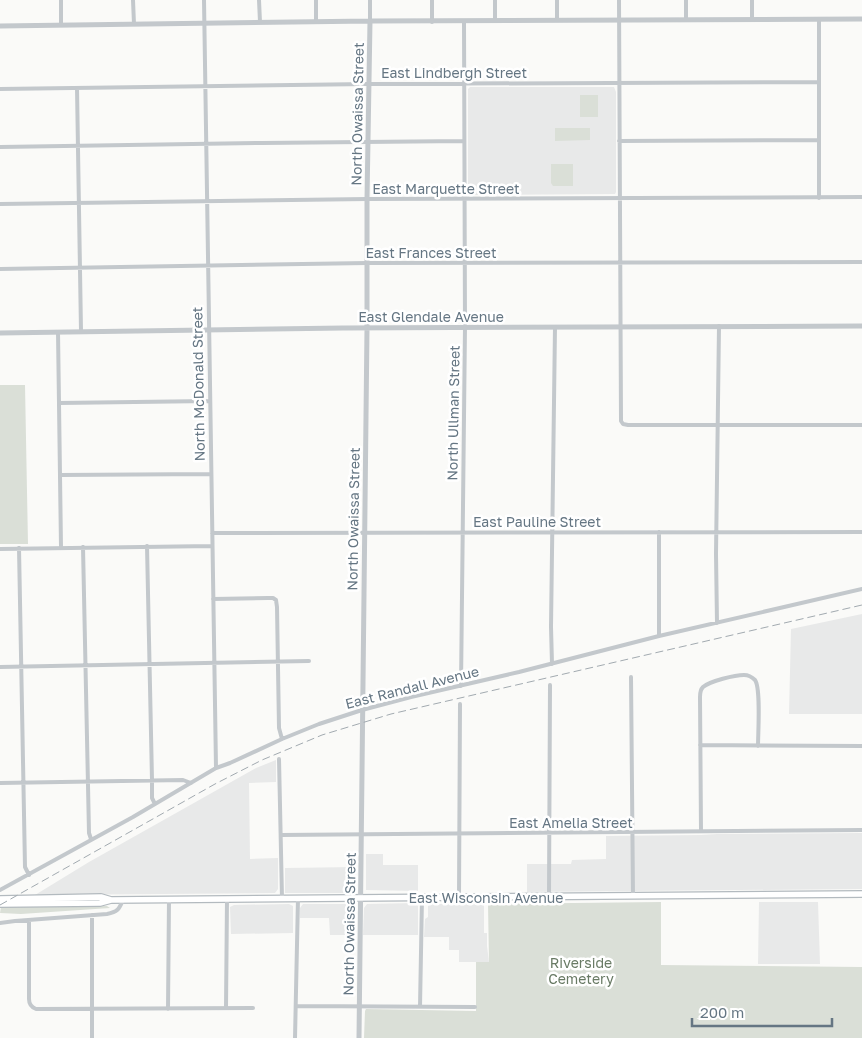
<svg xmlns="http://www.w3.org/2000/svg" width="862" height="1038" font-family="'Golos Text',sans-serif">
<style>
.built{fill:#e8e9e9}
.green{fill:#dadfd7}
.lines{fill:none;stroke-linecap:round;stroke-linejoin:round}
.secondary-casing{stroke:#b3babf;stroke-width:8}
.minor{stroke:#c3c8cc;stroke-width:4}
.tertiary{stroke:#c3c8cc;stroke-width:5}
.secondary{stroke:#fff;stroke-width:5.5}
.rail{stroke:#a2aab0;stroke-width:1;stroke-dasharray:8 4;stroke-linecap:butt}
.labels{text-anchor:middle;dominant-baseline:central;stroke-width:5;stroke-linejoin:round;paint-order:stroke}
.street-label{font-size:14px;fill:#657683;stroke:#fff}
.park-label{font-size:14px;fill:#687a64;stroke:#fff}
</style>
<rect width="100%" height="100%" fill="#fafaf8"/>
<path class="built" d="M470,87H614L616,92V192L615,194L469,195L468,191V89Z
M862,614V714H789L791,629Z
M276,760V782L249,783L250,859L278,858V889L275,893L35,895L89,862L256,768Z
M862,833V889H860L527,892V864H571L572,860L606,859V836L701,835L717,834Z
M366,854H383V865H418V891L366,890Z
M356,867V893H285V868Z
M759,902H818L820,964H758Z
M415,903L418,906V935H363L364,908L367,904Z
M289,904L293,906V933L231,934L230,907L234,905Z
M303,904H351L355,909V935H330L329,918H300V908Z
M430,904H484V933H487V946L489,962H459V950H449V937H424L425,919L428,917V906Z"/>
<path class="green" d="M580,95H598V117H580Z
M555,128H590V140L555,141Z
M551,164H573V186H553L551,183Z
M0,385H25L28,544H0Z
M661,902V965L862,967V1038H364L365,1011L366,1009L476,1011V962H489L488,904Z
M107,906L110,908L21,914L0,913L1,907Z"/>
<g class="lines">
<defs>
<path id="secondary" d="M0,899L101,897L111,900L862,894
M0,904L100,903L111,900"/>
</defs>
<use href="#secondary" class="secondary-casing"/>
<path class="minor" d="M61,0V25
M133,0L134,24
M204,0L216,768
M259,0L260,22
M316,0V22
M432,0V22
M495,0V21
M557,0V20
M619,0L621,421L623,424L628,425H862
M686,0V20
M752,0V20
M819,20V198
M370,21V0
M77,88L81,331
M0,89L368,84L819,82
M619,141L819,140
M0,147L262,143L464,141
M0,204L367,199L862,197
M0,269L367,263L862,262
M58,332L61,547
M59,403L210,401
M60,475L211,474
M212,533L862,532
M147,546L152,780V798L155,804
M83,547L89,833L91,839
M19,548L25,867L29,875
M0,549L212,546
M213,599L268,598H273L276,600L277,607L279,728L282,739
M717,623L716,554L719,326
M659,636V532
M552,664L551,627L555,327
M0,667L309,661
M631,677L633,896
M461,686L465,327L464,21
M700,745L862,746
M279,759L282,898
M0,783L183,780L191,783
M701,831L700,697C700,693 700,690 703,687C710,681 735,675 744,675C748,675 752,677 755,680C761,688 758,734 758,746
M281,835L862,830
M0,890L133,817L216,768L230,763L282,739L319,724L362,710L411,697L519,672L659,636L862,589
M549,896L550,685
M459,897L460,704
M29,920V999C29,1003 31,1007 36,1009L253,1008
M0,923L15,921L107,914C118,912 119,909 123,900
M296,1006L475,1007
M420,1007L422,897
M226,1008L227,899
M168,1009L169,899
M92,1038V915
M295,1038L298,898"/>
<path class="tertiary" d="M0,26L370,21L862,19
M0,333L343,328L862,326
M359,1038L367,328V199L370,21"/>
<use href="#secondary" class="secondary"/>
<path class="rail" d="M0,905L215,784L262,760L322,735L391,714L862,605"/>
</g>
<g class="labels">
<g class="street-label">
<text x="454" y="72">East Lindbergh Street</text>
<text transform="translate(357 114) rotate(-89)">North Owaissa Street</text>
<text x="446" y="188">East Marquette Street</text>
<text x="431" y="252">East Frances Street</text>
<text x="431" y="316">East Glendale Avenue</text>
<text transform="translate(198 384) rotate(-91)">North McDonald Street</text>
<text transform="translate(453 413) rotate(-89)">North Ullman Street</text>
<text transform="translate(353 519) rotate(-89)">North Owaissa Street</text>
<text x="537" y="521">East Pauline Street</text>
<text transform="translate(412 687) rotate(-14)">East Randall Avenue</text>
<text x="571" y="822">East Amelia Street</text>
<text x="486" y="897">East Wisconsin Avenue</text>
<text transform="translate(349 924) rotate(-89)">North Owaissa Street</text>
</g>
<g class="park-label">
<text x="581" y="962">Riverside<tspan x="581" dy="16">Cemetery</tspan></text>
</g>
</g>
<path d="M692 1018v8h140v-8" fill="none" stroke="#657683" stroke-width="2.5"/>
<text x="700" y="1018" font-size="15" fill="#657683" stroke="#ffffff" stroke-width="4" paint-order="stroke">200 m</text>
</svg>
